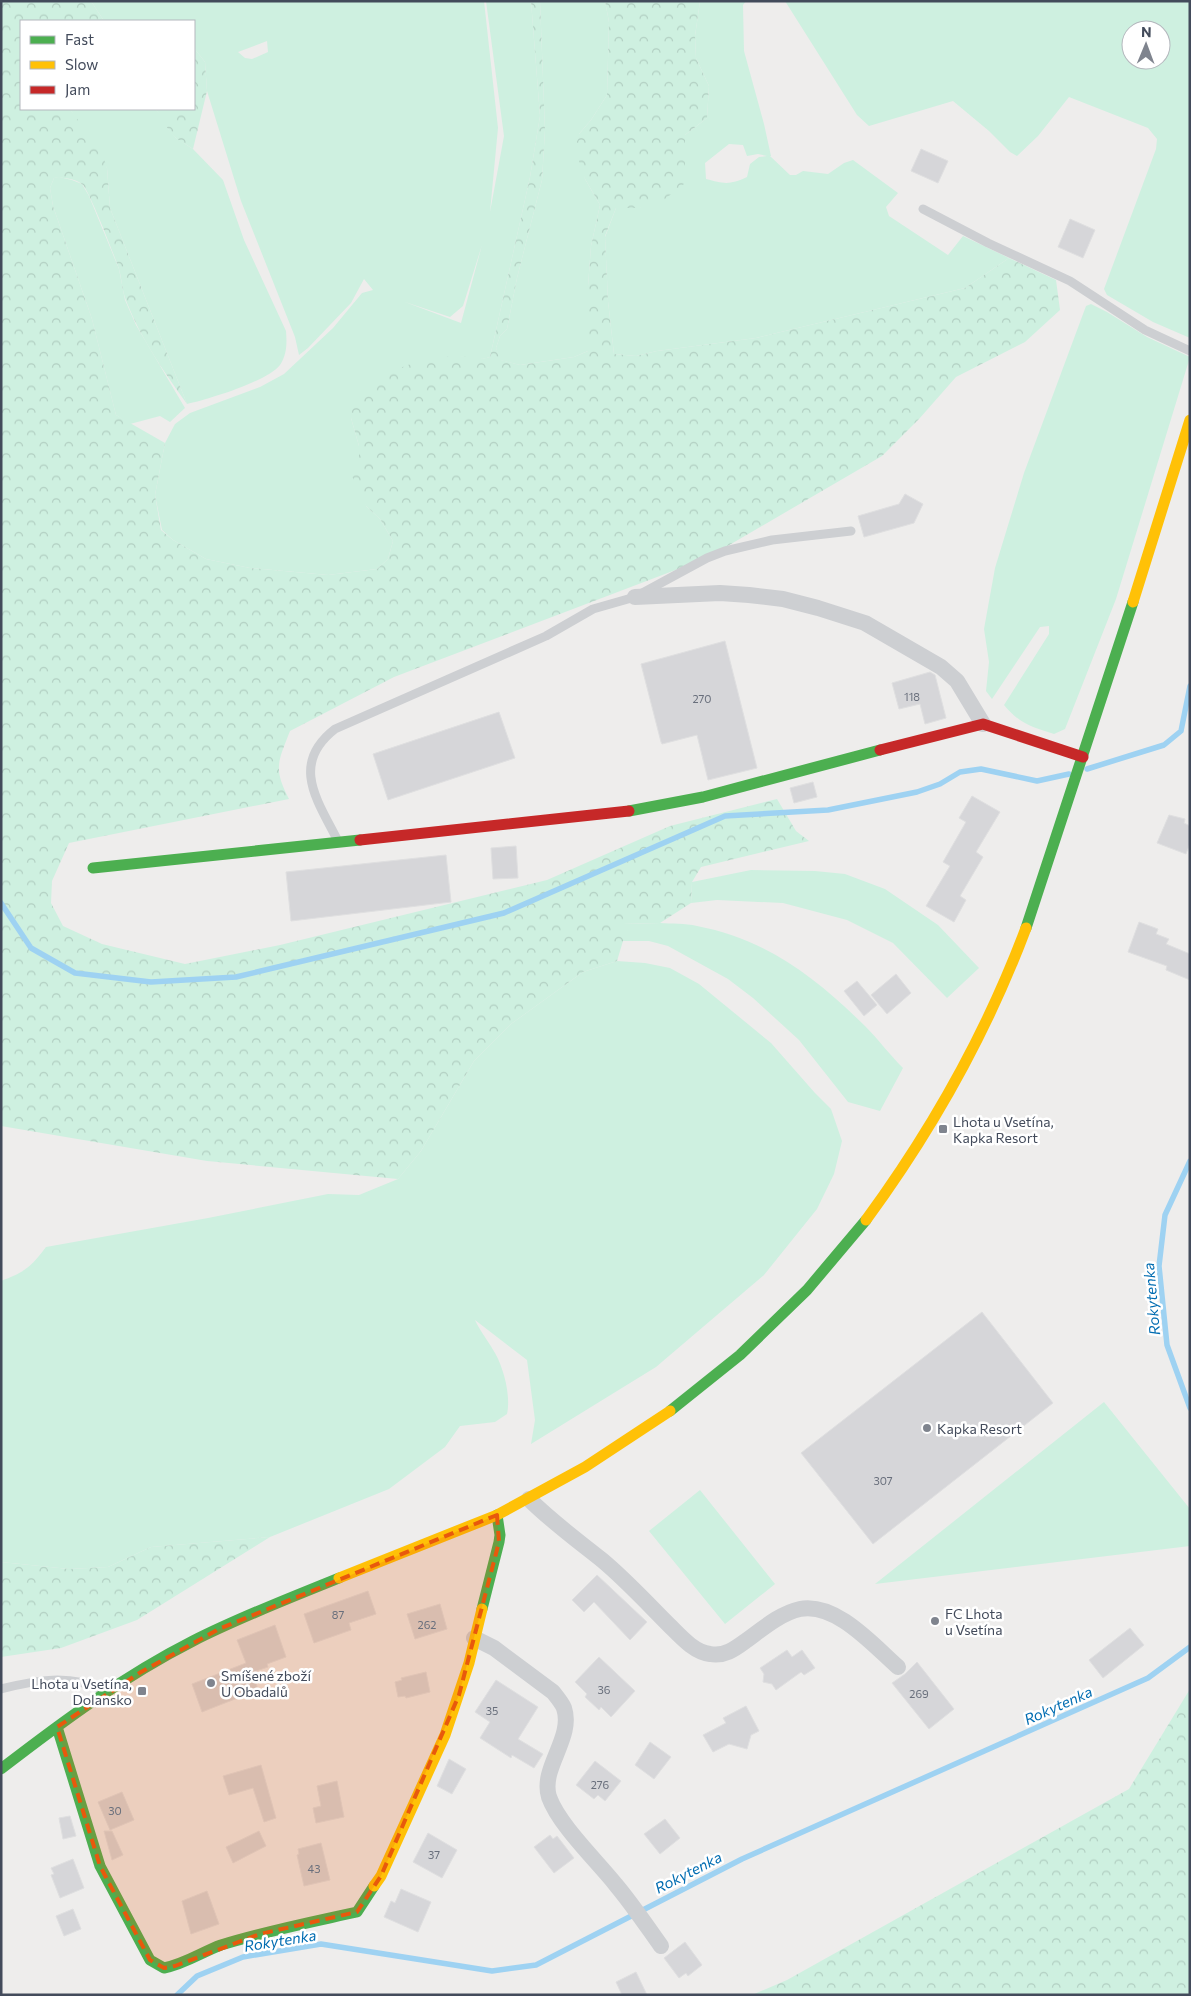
<svg xmlns="http://www.w3.org/2000/svg" width="1191" height="1996" font-family="Commissioner,sans-serif">
<style>
.green{fill:#cef0e0;fill-rule:evenodd}
.forest{fill:url(#forest-crowns)}
.lines{fill:none;stroke-linecap:round;stroke-linejoin:round}
.stream{stroke:#9ed2f2;stroke-width:5.5}
.building{fill:#d6d6d9;stroke:#dfdfe0}
.lane{stroke:#cdcfd2;stroke-width:9}
.street{stroke:#cdcfd2;stroke-width:16}
.fast{stroke:#4caf50;stroke-width:11}
.slow{stroke:#ffc107;stroke-width:11}
.jam{stroke:#c62828;stroke-width:11}
.marked{fill:#e8590c;fill-opacity:0.2;stroke:#e8590c;stroke-width:4;stroke-dasharray:10 6;stroke-linejoin:round}
.poi-dot{fill:#7f848e;stroke:#fff;stroke-width:2}
.labels{text-anchor:middle;dominant-baseline:central;stroke-width:5;stroke-linejoin:round;paint-order:stroke}
.number-label{font-size:11px;fill:#696f7c}
.poi-label{font-size:14px;fill:#434b5b;stroke:#fff;text-anchor:start}
.water-label{font-size:15px;font-style:italic;fill:#006cb1;stroke:#fff}
</style>
<defs>
<pattern id="forest-crowns" width="20" height="18" patternUnits="userSpaceOnUse" patternTransform="scale(1.25)"><rect width="20" height="18" fill="#cef0e0"/><path d="M2 6a3 3 0 1 1 6 0M12 15a3 3 0 1 1 6 0" fill="none" stroke="#b2cfc2"/></pattern>
</defs>
<rect width="100%" height="100%" fill="#eeedec"/>
<path class="green" d="M91,1H484L498,128L490,212L504,136L486,1H531L540,116L530,177L490,357C478,361 471,359 460,356L351,418L359,446L366,506L380,519L393,541L388,559L377,569L328,575L250,568L206,559L173,540L162,530L155,495L165,443L175,424L190,413L260,387L284,374L333,328L362,293L373,290L364,279L351,303L308,348L299,355L295,337L241,201L207,91L205,62L194,48V21H104ZM267,41L268,52L252,59L245,58L238,52ZM482,245L461,323L405,302L450,317L463,306Z
M540,1H605L609,22L607,95L591,120L579,134L585,179L600,205L591,246L588,286V351L574,357L520,365L500,360L496,348L500,336L507,329L517,278L542,180L545,130Z
M700,1H746L743,5L744,51L764,124L771,156H770L790,175H796L803,171L828,174L844,163L853,160L898,193L886,207L889,216L948,255L963,236L1009,258L965,288L756,338L657,351L636,356L614,354L608,301L605,237L616,208H640L685,169V135L707,118L709,86L696,58L695,36ZM729,144L743,145L747,156L758,154L767,156L759,157L750,164L747,177C730,185 724,184 706,179L705,163Z
M785,1H1190V338L1153,322L1107,295L1104,289L1156,149L1157,139L1148,128L1069,97L1038,136L1017,156L1010,152L989,131L953,101L869,126L857,115ZM1131,30H1161V60H1131Z
M70,109H155L163,116L168,129L176,138L193,149L223,180L244,240L286,331C287,343 287,355 280,365C268,381 207,400 187,404L110,208L107,168Z
M59,177L72,180L82,184L89,196L119,269L125,300L136,325L185,408L170,422L160,416L130,424L116,415L92,319L53,206L50,188L54,178Z
M1091,304L1107,312L1147,337L1190,357L1116,599L1065,729L1054,734C1031,727 1020,724 1004,705L1049,634V626L1040,627L992,699L986,691L989,662L984,629L995,568L1024,473L1086,306Z
M751,870L815,871L845,874L885,889L938,925L979,968L947,998L893,943L847,920L783,903L717,900L691,903L692,882Z
M660,923C672,924 685,923 697,926C766,939 816,978 865,1026C878,1039 889,1054 903,1068L880,1111L848,1102L799,1040L753,998L728,979L668,946L649,941H623V924Z
M617,961L645,963L670,968L699,984L771,1043L815,1093L831,1109L842,1141L834,1174L817,1209L764,1275L656,1367L531,1444L535,1420L527,1360L475,1320C480,1331 489,1342 495,1353C504,1369 511,1396 507,1414L495,1422L460,1426L445,1447L389,1489L270,1537L151,1547L108,1567L69,1569L1,1562V1281C25,1272 31,1267 46,1247L208,1218L328,1194L359,1195L398,1179L421,1151L474,1061L511,1024L583,972Z
M1104,1402L1190,1509V1546L875,1584Z
M700,1490L775,1584L725,1624L649,1531Z"/>
<path class="forest" d="M1,1H91L104,21H21V109H70L102,153L107,168L110,208L187,404C164,372 141,339 127,303C122,292 122,280 119,269C114,255 91,195 83,185C77,179 63,177 54,178L50,188L53,206L92,319L116,415L165,443L155,495L161,530L173,540L206,559L250,568L328,575L377,569L388,559L393,541L380,519L366,506L350,472L359,457V446L351,418L353,402C379,376 403,362 440,358C446,357 454,355 460,356C472,357 478,361 490,357L530,177L540,116L531,1H540L545,130L542,180L517,278L507,329L500,336L496,348L501,360L520,365L574,357L588,351V286L591,246L600,205L585,179L575,149L579,134L591,120L607,95L609,22L605,1H700L695,36L696,58L709,86L707,118L685,135V169L689,180L660,203L640,208H616L605,236L608,301L614,354L636,356L657,351L756,338L965,288L1009,258L1056,280L1060,310L1025,342L956,377L919,419L882,456L707,558L394,677L290,731C278,762 273,768 289,799L69,843L52,881L51,903L63,926L102,944L185,964L280,945L547,880L670,826L777,799L796,831L809,841L701,867L692,882L691,903L660,923L623,924V941L617,961L583,972L511,1024L474,1061L421,1151L398,1179L207,1161L1,1126Z
M194,48L205,62L207,91L193,149C184,143 173,138 168,129C162,120 163,116 155,109H194Z
M270,1537L137,1620L61,1648L1,1657V1562L69,1569L108,1567L151,1547Z
M1190,1689V1995H752L787,1980L1129,1789Z"/>
<g class="lines">
<path class="stream" d="M1087,769L1164,745L1181,731L1190,686
M1,903L31,948L75,973L151,982L236,977L504,913L725,816L828,810L917,792L940,784L960,772L981,769L1037,781L1069,774
M1190,1161L1165,1215L1159,1266L1167,1345L1190,1408
M177,1995L197,1976L243,1957L321,1944L492,1971L536,1965L742,1859L1148,1678L1190,1647"/>
</g>
<path class="building" d="M921,149L948,161L938,183L911,171Z
M1070,219L1095,230L1083,258L1058,247Z
M905,494L923,504L914,523L864,537L858,516L899,504Z
M725,641L757,768L708,780L697,735L662,744L661,742L641,664Z
M930,672L935,675L946,718L925,724L920,704L899,709L892,683Z
M499,712L515,758L388,800L373,754Z
M813,782L817,797L794,803L790,788Z
M972,796L1000,812L976,852L983,857L960,896L966,900L954,922L926,906L950,866L943,862L966,822L959,818Z
M1169,815L1185,819L1184,823L1190,826V843L1186,854L1157,843Z
M516,846L518,878L493,879L491,848Z
M446,855L451,902L291,921L286,872Z
M1139,922L1158,929L1156,934L1169,939L1166,944L1190,954V980L1166,970L1167,966L1128,952Z
M896,974L911,993L887,1014L871,995Z
M857,981L877,1005L864,1016L844,991Z
M982,1312L1053,1403L873,1544L801,1453Z
M597,1575L647,1622L630,1640L594,1602L584,1612L572,1600Z
M368,1591L376,1614L349,1623L351,1630L314,1643L304,1614Z
M440,1604L447,1629L415,1639L407,1614Z
M275,1625L286,1657L267,1664L268,1667L253,1672L258,1690L202,1712L192,1684L246,1663L237,1640Z
M1130,1628L1144,1645L1103,1678L1089,1660Z
M787,1650L792,1657L802,1650L815,1668L804,1675L801,1672L776,1690L772,1684L763,1682L764,1674L760,1668Z
M599,1657L635,1691L611,1717L601,1707L599,1710L585,1697L587,1694L575,1682Z
M917,1662L954,1709L929,1729L892,1683L905,1674Z
M426,1672L430,1692L406,1698L405,1696L398,1697L395,1682L402,1680L401,1678Z
M496,1680L538,1707L518,1739L543,1754L534,1768L512,1755L511,1758L480,1738L490,1722L475,1712Z
M746,1706L759,1731L751,1735L747,1749L729,1744L713,1752L703,1735L726,1723L723,1718Z
M650,1742L671,1757L654,1779L635,1765Z
M449,1759L466,1769L452,1794L437,1786Z
M595,1761L621,1781L605,1801L598,1795L594,1799L576,1785Z
M261,1765L276,1818L264,1822L253,1788L229,1795L223,1776Z
M337,1781L344,1817L316,1823L313,1808L321,1806L317,1786Z
M122,1792L134,1820L110,1830L98,1802Z
M70,1816L76,1836L63,1839L59,1818Z
M665,1819L680,1838L660,1854L644,1834Z
M104,1831H112L123,1855L112,1860Z
M259,1831L266,1846L233,1863L226,1847Z
M428,1833L457,1850L442,1878L413,1862Z
M550,1835L553,1839L557,1836L574,1858L554,1873L534,1847Z
M321,1843L330,1880L304,1886L297,1855L299,1854L298,1849Z
M73,1859L84,1888L60,1898L51,1875L54,1874L51,1868Z
M401,1889L431,1902L418,1932L384,1917L391,1901L395,1903Z
M207,1891L219,1924L191,1934L182,1901Z
M73,1909L81,1929L64,1936L56,1916Z
M685,1942L702,1965L688,1976L686,1973L679,1978L664,1958Z
M636,1972L647,1995H622L616,1982Z"/>
<g class="lines">
<path class="lane" d="M923,209L988,243L1070,281L1145,330L1190,351
M338,841C317,800 290,764 335,729L546,636L593,609L635,597L707,558L725,551L772,540L851,531
M1,1689C36,1680 70,1674 103,1690"/>
<path class="street" d="M635,597L720,593L749,595L783,599L818,608L865,623L941,667L957,681L983,724
M529,1499C552,1522 577,1540 602,1560C626,1580 648,1604 670,1626C681,1637 694,1652 710,1654C725,1657 736,1648 747,1640C762,1629 781,1613 800,1609C836,1602 873,1645 898,1667
M474,1638L494,1648L553,1692C557,1697 562,1703 564,1708C574,1738 540,1768 549,1797C559,1825 597,1861 616,1885C632,1904 646,1925 661,1946"/>
<path class="fast" d="M629,811L703,797L880,750
M93,868L360,840
M1026,928L1133,602
M670,1411L740,1355L807,1290L866,1220
M482,1609L499,1542L500,1535L497,1515
M57,1727L100,1866L150,1960L164,1968C185,1964 202,1952 221,1945C266,1931 312,1922 357,1912L374,1886
M1,1769C62,1722 124,1676 193,1641C240,1617 290,1598 339,1578"/>
<path class="slow" d="M1133,602L1190,420
M866,1220C932,1130 987,1032 1026,928
M339,1578L497,1515L585,1467L670,1411
M374,1886L381,1876L445,1735L469,1663L482,1609"/>
<path class="jam" d="M880,750L983,724L1083,757
M360,840L629,811"/>
</g>
<path class="marked" d="M497,1515L499,1542L459,1695L381,1876L357,1912L260,1934L175,1966L164,1968L150,1960L100,1866L57,1727L141,1672L219,1629Z"/>
<g class="poi-dot">
<rect x="938" y="1124" width="10" height="10" rx="2.5"/>
<circle cx="927" cy="1428" r="5"/>
<circle cx="935" cy="1621" r="5"/>
<circle cx="211" cy="1683" r="5"/>
<rect x="137" y="1686" width="10" height="10" rx="2.5"/>
</g>
<g class="labels">
<g class="number-label">
<text x="912" y="696">118</text>
<text x="702" y="698">270</text>
<text x="883" y="1480">307</text>
<text x="338" y="1614">87</text>
<text x="427" y="1624">262</text>
<text x="604" y="1689">36</text>
<text x="919" y="1693">269</text>
<text x="492" y="1710">35</text>
<text x="600" y="1784">276</text>
<text x="115" y="1810">30</text>
<text x="434" y="1854">37</text>
<text x="314" y="1868">43</text>
</g>
<g class="poi-label">
<text x="953" y="1121">Lhota u Vsetína,<tspan x="953" dy="16">Kapka Resort</tspan></text>
<text x="937" y="1428">Kapka Resort</text>
<text x="945" y="1613">FC Lhota<tspan x="945" dy="16">u Vsetína</tspan></text>
<text x="221" y="1675">Smíšené zboží<tspan x="221" dy="16">U Obadalů</tspan></text>
<text x="132" y="1683" text-anchor="end">Lhota u Vsetína,<tspan x="132" dy="16">Dolansko</tspan></text>
</g>
<g class="water-label">
<text transform="translate(1151 1299) rotate(-95)">Rokytenka</text>
<text transform="translate(1058 1705) rotate(-24)">Rokytenka</text>
<text transform="translate(688 1872) rotate(-27)">Rokytenka</text>
<text transform="translate(280 1940) rotate(-9)">Rokytenka</text>
</g>
</g>
<rect width="1191" height="1996" fill="none" stroke="#434b5b" stroke-width="5"/>
<rect x="20" y="20" width="175" height="90" fill="#ffffff" stroke="#b4b7bd"/>
<rect x="30" y="36" width="25" height="8" fill="#4caf50" stroke="#b4b7bd"/>
<text x="65" y="45" font-size="15" fill="#434b5b">Fast</text>
<rect x="30" y="61" width="25" height="8" fill="#ffc107" stroke="#b4b7bd"/>
<text x="65" y="70" font-size="15" fill="#434b5b">Slow</text>
<rect x="30" y="86" width="25" height="8" fill="#c62828" stroke="#b4b7bd"/>
<text x="65" y="95" font-size="15" fill="#434b5b">Jam</text>
<g transform="translate(1146 45) rotate(1)"><circle r="24" fill="#ffffff" stroke="#b4b7bd"/>
<path d="M0-4L9 19L0 12L-9 19Z" fill="#7f848e"/>
<text y="-8" font-size="14" font-weight="bold" text-anchor="middle" fill="#434b5b">N</text>
</g>
</svg>
